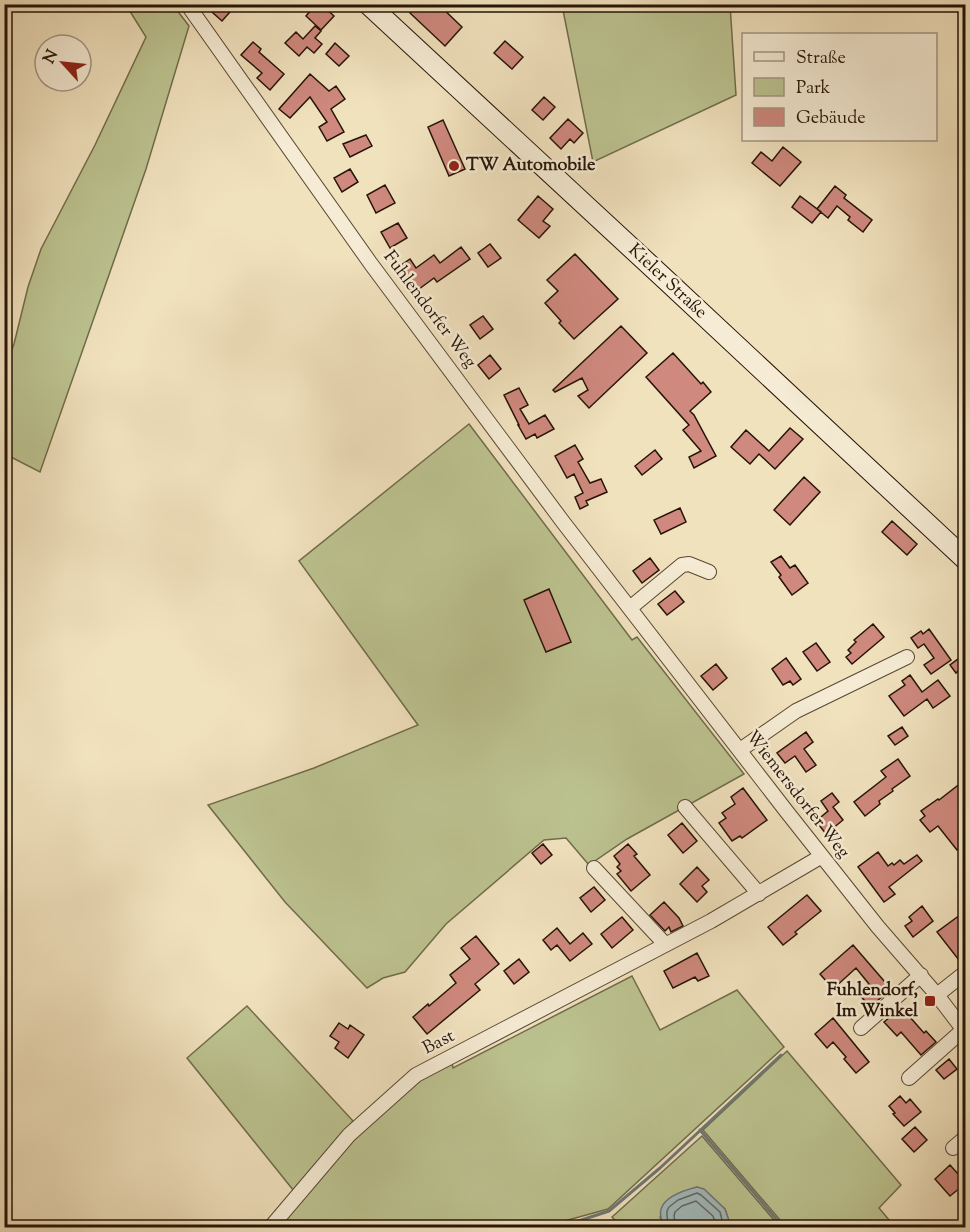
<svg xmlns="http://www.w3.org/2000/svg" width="970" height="1232" font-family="'Sorts Mill Goudy',serif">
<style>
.green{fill:#bcc390;stroke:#706c4b;stroke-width:1.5}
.water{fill:#a1babd;stroke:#6f7874;stroke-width:1.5}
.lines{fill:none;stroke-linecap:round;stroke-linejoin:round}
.shore{stroke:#636762;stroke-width:1.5}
.stream{stroke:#6f7874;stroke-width:3}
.building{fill:#cf897e;stroke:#251406;stroke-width:1.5}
.minor-casing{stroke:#584834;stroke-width:16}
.secondary-casing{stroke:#251406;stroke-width:22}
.minor{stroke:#f6ecd5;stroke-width:14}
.secondary{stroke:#f6ecd5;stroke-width:20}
.poi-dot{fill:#8f2418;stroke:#f6ecd5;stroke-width:2}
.labels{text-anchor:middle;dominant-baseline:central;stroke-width:5;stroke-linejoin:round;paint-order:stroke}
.poi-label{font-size:18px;font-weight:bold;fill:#251406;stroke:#f6ecd5;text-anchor:start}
.street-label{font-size:18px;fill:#251406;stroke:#f6ecd5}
</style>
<rect width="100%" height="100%" fill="#f1e2be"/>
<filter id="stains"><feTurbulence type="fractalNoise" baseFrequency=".00333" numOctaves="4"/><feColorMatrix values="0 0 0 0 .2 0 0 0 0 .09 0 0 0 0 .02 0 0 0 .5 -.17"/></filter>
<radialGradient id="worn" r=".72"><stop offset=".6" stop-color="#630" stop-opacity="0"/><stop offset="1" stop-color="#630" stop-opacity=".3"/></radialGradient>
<path class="green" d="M126,5H173L189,26L146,169L40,472L5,454V366L14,344L28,287L41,249L95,145L146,37Z
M562,5H730L736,95L593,162Z
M469,424L632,640L637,637L744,774L627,839L589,865L566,838L544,840L446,924L405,972L383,978L367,988L285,902L208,805L314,768L418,725L299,561Z
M632,976L660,1030L737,990L784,1047L608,1209L568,1220L549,1227L273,1228L353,1137L421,1080L452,1063L453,1068Z
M247,1006L353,1121L294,1191L187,1058Z
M787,1051L901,1185L879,1208L895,1227H786L703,1130Z
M702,1136L780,1227H731L725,1209L697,1187L675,1195L660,1217L664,1227H621L612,1217Z"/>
<path class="water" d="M697,1187L704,1189L725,1209L731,1227H664C662,1222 659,1215 661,1209C665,1196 685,1190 697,1187Z"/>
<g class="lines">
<path class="shore" d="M669,1228L667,1216V1211L669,1207L678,1200L697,1193L701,1195L720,1212L724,1228
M676,1228L674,1216L675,1212L682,1206L696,1201L713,1216L717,1228"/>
<path class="stream" d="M700,1130L784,1228
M557,1228L609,1211L660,1168L781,1055"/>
</g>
<path class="building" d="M203,4H237L222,21Z
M316,4H321L334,16L321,30L306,16Z
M417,4H438L462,27L445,46L410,13Z
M315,26L321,31L315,38L322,44L314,53L307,47L299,56L285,43L296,32L303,39Z
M505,41L523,57L512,69L494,53Z
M253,42L261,49L259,52L284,74L270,90L257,78L262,73L241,55Z
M335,43L349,56L339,66L326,54Z
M310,74L329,91L336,86L345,99L331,109L344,132L327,141L319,127L327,122L310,97L290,118L279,109Z
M544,97L555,107L543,120L532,110Z
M568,119L583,133L574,143L570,139L561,149L550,138Z
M443,120L465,169L449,176L428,127Z
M366,135L372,146L350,157L343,144Z
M783,147L801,162L780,186L752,163L761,152L772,161Z
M350,169L358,182L342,192L334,178Z
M385,185L395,203L376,213L367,195Z
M835,186L846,195L844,198L872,220L863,232L848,220L850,217L837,206L828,218L817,209Z
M538,196L553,209L543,221L550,226L539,238L518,220Z
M800,196L821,212L812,223L792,207Z
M398,223L407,238L390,248L381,232Z
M490,244L501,258L488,267L478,253Z
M461,247L470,259L437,282L434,278L415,292L397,268L410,259L416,268L434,255L440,263Z
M575,254L618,299L574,339L559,323L561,321L545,303L558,291L547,280Z
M483,316L493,329L480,339L470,325Z
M621,326L647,353L589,408L578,396L588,390L582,378L555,392L553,390Z
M673,353L701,384L703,382L711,392L690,411L694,415L716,456L694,468L689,457L701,451L683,430L689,425L646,377Z
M490,355L501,369L489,379L478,365Z
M519,388L528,405L520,409L529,424L545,415L554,429L537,438L535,434L526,439L518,425H519L504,395Z
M790,428L803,439L775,469L759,454L750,464L731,447L746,430L769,451Z
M575,445L583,459L578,462L590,483L601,479L607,492L586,501L588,505L580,509L575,497L583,493L574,474L567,478L555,456Z
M655,450L662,459L642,475L635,466Z
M804,477L820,492L790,525L774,510Z
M680,508L686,522L661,534L654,520Z
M892,521L917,544L907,555L882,532Z
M781,556L790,568L795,565L808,583L792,595L779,577L781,575L771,562Z
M650,558L659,570L642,583L633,571Z
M549,589L571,642L546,652L524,600Z
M675,591L684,602L667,615L658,604Z
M873,624L884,637L852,664L846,657L851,653L848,650L856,642L854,640Z
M929,629L951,660L931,674L924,665L934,658L924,644L918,648L911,638L921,631L923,634Z
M816,643L830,662L817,671L803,652Z
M966,653V681L958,671L956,673L950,665Z
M786,658L801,679L793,685L790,681L783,685L772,669Z
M716,664L727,678L713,690L701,676Z
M910,675L922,692L938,680L950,696L933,708L927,699L904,716L889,696L905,685L902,681Z
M902,727L908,736L895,745L888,736Z
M806,732L813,742L804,749L816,765L806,772L795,756L785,763L777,753Z
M898,759L910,776L892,789L893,791L879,801L880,804L865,816L854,802L886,777L881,771Z
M966,779V844L957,850L938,826L930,832L920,820L925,816L921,811L938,799L939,800Z
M743,788L767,820L742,838L740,836L732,841L719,823L726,818L722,813L735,804L731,797Z
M832,793L839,802L833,807L843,820L826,834L816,821L828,811L821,801Z
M682,823L697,841L683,853L668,835Z
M543,844L552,855L541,864L532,853Z
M628,844L637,854L634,856L650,875L631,891L617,874L621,871L617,867L620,864L614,856Z
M878,852L888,866L892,863L894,865L900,860L904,864L917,855L922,861L889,887L895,894L884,902L858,867Z
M697,867L709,880L702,886L707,892L697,902L680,884Z
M594,887L605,900L591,912L580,898Z
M807,895L821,911L795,932L797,934L783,945L768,927Z
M664,902L679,918L683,926L671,932L669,927L665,931L650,915Z
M922,906L933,921L913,937L905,926L912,921L909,917Z
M960,915L966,923V963L962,964L937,932Z
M622,917L633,930L612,948L601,934Z
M557,928L570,944L583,933L592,944L570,961L557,945L551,950L543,940Z
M476,936L499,964L475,984L480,990L427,1034L413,1017L428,1004L429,1006L456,983L450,975L470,959L461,948Z
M853,945L891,989L870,1007L858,993L869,984L856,968L833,989L820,974Z
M697,953L709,976L698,981L695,977L673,988L664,971Z
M519,959L529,972L514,984L504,971Z
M899,1007H901L924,1033L926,1031L936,1042L921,1055L901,1032L897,1036L884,1022L890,1017L889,1016Z
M833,1018L869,1062L856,1073L844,1059L846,1057L833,1042L827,1048L815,1034Z
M339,1023L348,1029L350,1025L364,1035L348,1058L335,1048L339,1042L330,1036Z
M949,1059L957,1069L944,1079L936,1070Z
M900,1096L906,1103L910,1099L921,1112L904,1126L893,1114L895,1113L889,1106Z
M915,1127L927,1140L914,1152L902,1139Z
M950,1165L966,1183L950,1196L935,1179Z"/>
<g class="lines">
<defs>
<path id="minor" d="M187,4L371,264L563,522L787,812L878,927L937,995L966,1033
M630,608L682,565L689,564L709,572
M740,750L796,711L907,657
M685,807L759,894
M594,868L665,944
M937,995L966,972
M861,1028L921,975
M909,1078L963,1030
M953,1148L966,1137
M270,1228L349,1135L416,1075L711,921L822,856"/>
<path id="secondary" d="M368,4L666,280L966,560"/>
</defs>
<use href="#minor" class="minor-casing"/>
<use href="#secondary" class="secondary-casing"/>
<use href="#minor" class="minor"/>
<use href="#secondary" class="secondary"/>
</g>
<g class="poi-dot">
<circle cx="454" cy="166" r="6"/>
<rect x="924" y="995" width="12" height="12" rx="3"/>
</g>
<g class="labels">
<g class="poi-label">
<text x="466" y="166">TW Automobile</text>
<text x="918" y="991" text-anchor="end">Fuhlendorf,<tspan x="918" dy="21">Im Winkel</tspan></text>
</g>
<g class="street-label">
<text transform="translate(667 282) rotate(43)">Kieler Straße</text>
<text transform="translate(429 310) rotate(53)">Fuhlendorfer Weg</text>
<text transform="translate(797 795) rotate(52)">Wiemersdorfer Weg</text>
<text transform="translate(439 1043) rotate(-27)">Bast</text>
</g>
</g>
<rect width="970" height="1232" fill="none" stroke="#f1e2be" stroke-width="24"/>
<rect x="6" y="6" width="958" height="1220" fill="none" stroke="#251406" stroke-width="3"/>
<rect x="12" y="12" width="946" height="1208" fill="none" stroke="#251406" stroke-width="1.5"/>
<rect x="742" y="33" width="195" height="108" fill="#f6ecd5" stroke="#a29682" stroke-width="1.5"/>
<rect x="754" y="52" width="30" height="9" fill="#f6ecd5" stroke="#a29682" stroke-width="1.5"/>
<text x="796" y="63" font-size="18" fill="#251406">Straße</text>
<rect x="754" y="78" width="30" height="18" fill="#bcc390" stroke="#a29682" stroke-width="1.5"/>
<text x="796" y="93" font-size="18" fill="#251406">Park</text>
<rect x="754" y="108" width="30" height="18" fill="#cf897e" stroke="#a29682" stroke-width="1.5"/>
<text x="796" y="123" font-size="18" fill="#251406">Gebäude</text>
<g transform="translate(63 63) rotate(297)"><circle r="28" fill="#f6ecd5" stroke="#a29682" stroke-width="1.5"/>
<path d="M0-4.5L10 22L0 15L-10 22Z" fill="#8f2418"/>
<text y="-9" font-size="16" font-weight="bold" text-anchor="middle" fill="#251406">N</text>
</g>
<rect width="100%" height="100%" filter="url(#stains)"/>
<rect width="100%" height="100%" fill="url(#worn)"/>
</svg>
